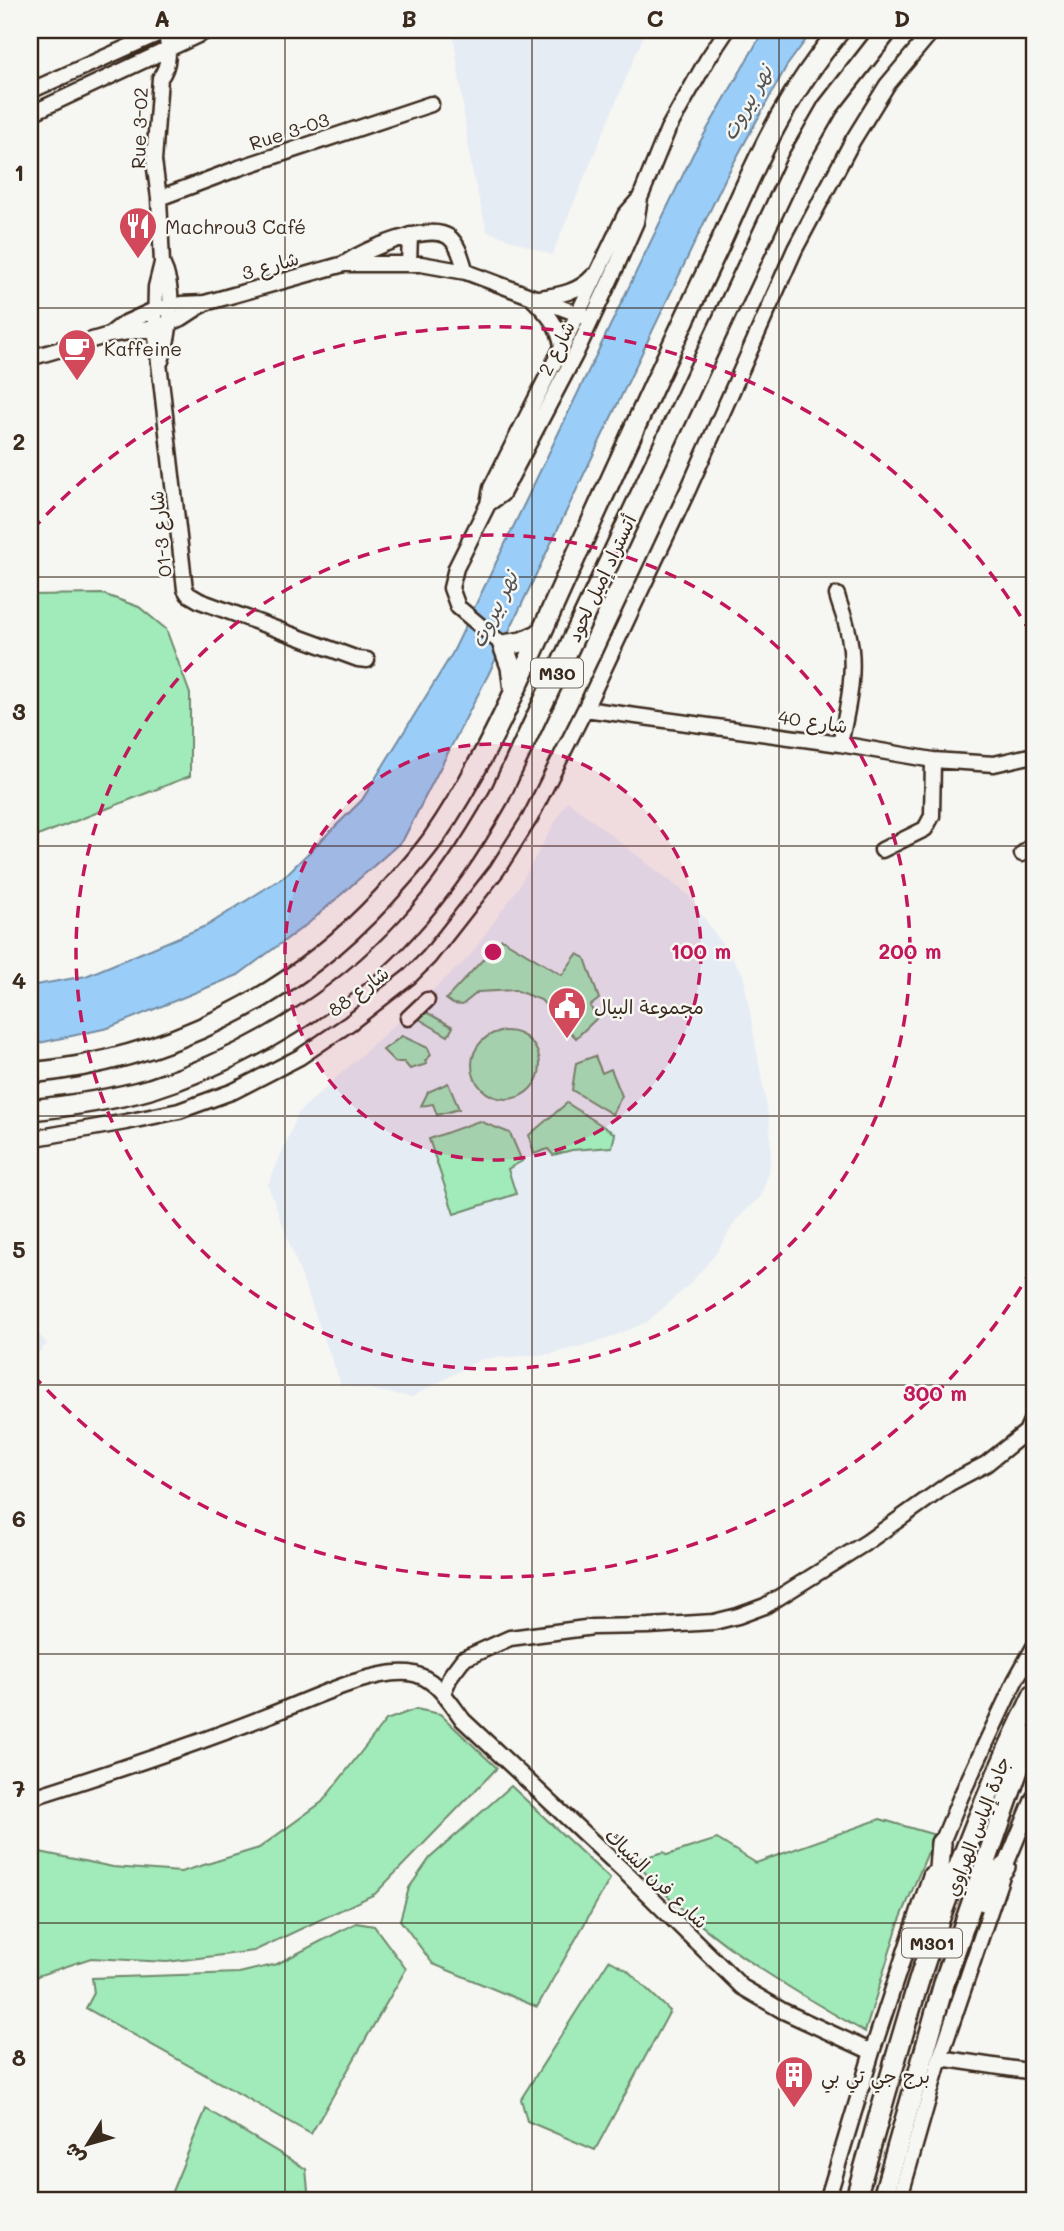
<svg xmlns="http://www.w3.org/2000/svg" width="1064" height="2231" font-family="Mali,'Playpen Sans Arabic',sans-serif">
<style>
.built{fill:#e5ecf4}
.green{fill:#a1eab9;stroke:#6e8a6c;stroke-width:2}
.water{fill:#9acef8;stroke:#748ca1;stroke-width:2}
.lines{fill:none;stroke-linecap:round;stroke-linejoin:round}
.minor-casing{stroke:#3b2a1e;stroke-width:19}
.highway-casing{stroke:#3b2a1e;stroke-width:24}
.minor{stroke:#f6f6f2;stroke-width:14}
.highway{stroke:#f6f6f2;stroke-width:19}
.grid{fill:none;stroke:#3b2a1e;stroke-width:2;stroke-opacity:0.55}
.ring{fill:none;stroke:#c2185b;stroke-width:3.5;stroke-dasharray:12 9}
.labels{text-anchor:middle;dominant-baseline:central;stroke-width:5;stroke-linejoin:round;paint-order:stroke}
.shield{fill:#f6f6f2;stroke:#73675e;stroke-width:2}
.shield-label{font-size:18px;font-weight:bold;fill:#3b2a1e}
.street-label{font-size:19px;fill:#3b2a1e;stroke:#f6f6f2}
.poi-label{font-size:19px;fill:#3b2a1e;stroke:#f6f6f2;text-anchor:start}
.water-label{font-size:21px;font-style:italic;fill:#535354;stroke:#f6f6f2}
.centre{fill:#c2185b;stroke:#f6f6f2;stroke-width:3.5}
.ring-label{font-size:21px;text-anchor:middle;font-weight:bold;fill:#c2185b;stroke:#f6f6f2;stroke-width:5;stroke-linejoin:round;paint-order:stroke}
.neatline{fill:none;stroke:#3b2a1e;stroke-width:2.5}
.grid-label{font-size:23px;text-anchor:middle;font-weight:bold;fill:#3b2a1e}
</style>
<rect width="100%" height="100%" fill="#f6f6f2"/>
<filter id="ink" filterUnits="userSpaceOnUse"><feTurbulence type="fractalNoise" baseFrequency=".0143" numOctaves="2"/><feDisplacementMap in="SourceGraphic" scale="14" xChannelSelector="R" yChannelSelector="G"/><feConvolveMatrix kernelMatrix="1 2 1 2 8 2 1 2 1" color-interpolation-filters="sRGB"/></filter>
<g filter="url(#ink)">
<path class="built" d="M453,30H646L552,255L487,231L471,166Z
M567,801L688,895L743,974L770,1126L771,1149L769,1171L761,1196L736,1220L717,1252L690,1284L647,1322L604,1340L550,1354L481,1359L412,1397L341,1384L268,1185L299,1112L469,957L518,888Z
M30,1324L47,1344L30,1361Z"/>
<path class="green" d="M103,594L139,607L166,629L190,694V776L30,839V595Z
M502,939L562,975L577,954L585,958L599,999L590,1006L597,1018L576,1038L541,1000L515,990L478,992L462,1005L453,1004L446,999Z
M424,1011L453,1027L448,1036L419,1019Z
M472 1065a34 34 0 1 1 68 0a34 34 0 1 1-68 0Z
M402,1036L428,1048L431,1055L425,1061L427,1064L410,1069L404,1062H395L383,1050Z
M595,1056L602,1073L611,1069L622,1096L612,1114L572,1090L576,1063Z
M448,1083L459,1109L437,1115L433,1104L421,1106L428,1092Z
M567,1103L615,1134L612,1147L572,1150L553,1155L548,1149L534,1154L529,1135Z
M479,1121L510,1133L522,1161L508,1169L516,1194L454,1214L429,1139Z
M416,1709L440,1714L497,1768L375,1894L254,1951L167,1962L91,1958L37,1976L30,1990V1850L113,1867L181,1872L259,1848L322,1802L386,1720Z
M511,1786L610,1879L537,2007L433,1964L400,1920L409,1888L430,1858Z
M880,1819L935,1835L898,1925L865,2032C783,1985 696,1934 634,1860L664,1852L667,1855L717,1839L756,1863Z
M356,1923L374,1926L406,1969L311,2134L86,2008L94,1993L92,1978L239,1973L277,1964Z
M609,1960L627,1970L670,2011L595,2150L527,2121L521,2099Z
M206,2109L306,2169L309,2201H168Z"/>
<path class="water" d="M764,30H813L786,67L726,177L488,675L403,840L310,922L238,975L108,1028L30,1045V986L86,976L208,925L285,876L362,800L452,654L693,154Z"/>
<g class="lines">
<defs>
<path id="minor" d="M166,30C168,47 171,64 160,78L154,161L159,198L162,263L156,287L155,328L185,589L188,594L200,601L358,659L367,660
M30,91L166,30
M30,114L209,30
M159,198L239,168L431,104
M345,263C365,250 428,222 449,237C459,245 462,260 466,272
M409,264L410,235
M539,298C560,295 579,292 593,276
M533,299C547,313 560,327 562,347
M109,335L123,324L156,309L181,304L205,303L344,264H421L466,272L586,317
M30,358L109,335L155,328L182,318L205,303
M161,361C171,332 176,291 162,263
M488,504L502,494L575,355L614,272L636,222L640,198L668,129L707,60L727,30
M837,595C840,607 846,620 848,632C857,669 848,707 840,744
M503,645L458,607L451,588L456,568L488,504L491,488L562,347L625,215L639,199
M585,709L840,744L933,760L994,764L1034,755
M882,850L925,829L932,816L933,760
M1022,854L1034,844
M408,1018L427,1000
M30,1139L126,1122L179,1111L234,1091L300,1057L350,1023L409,977L429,957L497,870L530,818L585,709L688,490L795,249L853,140L887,85L933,30
M443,1693L451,1675L463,1659L510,1638L593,1627L649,1626L714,1622L738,1616L765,1606L867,1542L950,1483L986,1464L1026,1432L1034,1414
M30,1798C109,1773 189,1747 267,1716C304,1702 370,1669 409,1673C435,1676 449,1701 463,1720L627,1874L742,1987L783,2011L872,2052
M938,1852L961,1796L1015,1681L1034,1647
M940,2058L1034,2072
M827,2201L872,2052L931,1874
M899,2201L940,2058L1005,1867L1034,1797"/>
<path id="highway" d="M514,690L511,667L503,645L522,642L540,634
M30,1073C166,1060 291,998 384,897C401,878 418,860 433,839C488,759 526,666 566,578C616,468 666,358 718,248C738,204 757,158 781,116C798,86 818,57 840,30
M30,1110C70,1106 111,1100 150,1089C246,1059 340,1002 408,927C444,888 473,843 499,797L797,161L828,107L888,30
M984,1901L995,1878L1005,1867
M927,1925L938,1881L941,1843
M855,2201C877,2125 898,2047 922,1971C952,1877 991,1782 1034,1694
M882,2201L945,1980L1019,1767L1034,1735"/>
</defs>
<use href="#minor" class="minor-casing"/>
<use href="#highway" class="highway-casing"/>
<use href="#minor" class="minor"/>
<use href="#highway" class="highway"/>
</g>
</g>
<path class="grid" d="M285,30V2201M532,30V2201M779,30V2201M30,308H1034M30,577H1034M30,846H1034M30,1116H1034M30,1385H1034M30,1654H1034M30,1923H1034"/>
<circle cx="493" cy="952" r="208" fill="#c2185b" fill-opacity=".12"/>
<g class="ring">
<circle cx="493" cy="952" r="208"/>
<circle cx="493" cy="952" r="417"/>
<path d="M1032 1269A625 625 0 0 1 32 1374M32 530A625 625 0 0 1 1032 635"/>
</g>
<defs>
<symbol id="restaurant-pin" viewBox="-11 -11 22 30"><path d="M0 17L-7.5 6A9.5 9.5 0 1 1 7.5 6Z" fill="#d1495b" stroke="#f6f6f2"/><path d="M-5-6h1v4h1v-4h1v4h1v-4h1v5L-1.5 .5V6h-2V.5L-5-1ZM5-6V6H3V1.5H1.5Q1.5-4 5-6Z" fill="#fff"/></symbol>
<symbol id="cafe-pin" viewBox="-11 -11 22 30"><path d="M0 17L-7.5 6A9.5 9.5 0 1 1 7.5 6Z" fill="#d1495b" stroke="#f6f6f2"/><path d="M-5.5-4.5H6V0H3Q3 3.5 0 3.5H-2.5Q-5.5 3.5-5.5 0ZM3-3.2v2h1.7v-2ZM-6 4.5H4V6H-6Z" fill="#fff"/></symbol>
<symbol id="civic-pin" viewBox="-11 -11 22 30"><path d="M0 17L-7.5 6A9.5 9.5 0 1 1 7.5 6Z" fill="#d1495b" stroke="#f6f6f2"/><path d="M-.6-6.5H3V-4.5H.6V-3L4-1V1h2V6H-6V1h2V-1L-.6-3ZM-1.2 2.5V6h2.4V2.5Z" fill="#fff"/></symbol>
<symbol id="building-pin" viewBox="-11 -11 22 30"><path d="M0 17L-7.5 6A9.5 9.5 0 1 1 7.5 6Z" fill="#d1495b" stroke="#f6f6f2"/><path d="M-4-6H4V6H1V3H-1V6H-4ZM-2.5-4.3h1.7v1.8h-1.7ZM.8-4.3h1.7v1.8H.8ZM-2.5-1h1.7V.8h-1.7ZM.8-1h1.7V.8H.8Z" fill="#fff"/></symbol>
</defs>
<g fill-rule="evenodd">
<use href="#restaurant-pin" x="116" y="204" width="44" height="60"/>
<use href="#cafe-pin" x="55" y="326" width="44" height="60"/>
<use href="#civic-pin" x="545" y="984" width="44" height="60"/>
<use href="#building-pin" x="772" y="2053" width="44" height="60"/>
</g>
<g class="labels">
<g class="shield">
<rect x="531" y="658.5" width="52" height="29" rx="5"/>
<rect x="902" y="1928.5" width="60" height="29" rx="5"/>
</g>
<g class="shield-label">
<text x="557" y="673">M30</text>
<text x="932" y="1943">M301</text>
</g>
<g class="street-label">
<text transform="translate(139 128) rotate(-88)">Rue 3-02</text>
<text transform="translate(289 131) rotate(-18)">Rue 3-03</text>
<text transform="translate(270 265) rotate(-16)">شارع 3</text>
<text transform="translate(556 348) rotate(-64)">شارع 2</text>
<text transform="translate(160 534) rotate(-96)">شارع 3-01</text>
<text transform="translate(601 578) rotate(-65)">أتستراد إميل لحود</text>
<text transform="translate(813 721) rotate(8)">شارع 40</text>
<text transform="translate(358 991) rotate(-37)">شارع 88</text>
<text transform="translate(977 1826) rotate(-69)">جادة إلياس الهراوي</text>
<text transform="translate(657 1878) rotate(44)">شارع فرن الشباك</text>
</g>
<g class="poi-label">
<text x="165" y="226">Machrou3 Café</text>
<text x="104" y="348">Kaffeine</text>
<text x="594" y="1006">مجموعة البيال</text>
<text x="821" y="2075">برج جي تي بي</text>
</g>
<g class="water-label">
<text transform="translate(746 102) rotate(-61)">نهر بيروت</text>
<text transform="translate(493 609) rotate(-64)">نهر بيروت</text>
</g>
</g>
<circle cx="493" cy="952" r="10" class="centre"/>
<g class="ring-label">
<text x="701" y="959">100 m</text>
<text x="910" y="959">200 m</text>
<text x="935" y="1401">300 m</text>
</g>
<rect width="1064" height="2231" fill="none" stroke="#f6f6f2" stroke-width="77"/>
<g transform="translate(88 2144) rotate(233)" stroke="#f6f6f2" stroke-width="5" paint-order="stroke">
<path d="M0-5L12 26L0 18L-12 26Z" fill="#3b2a1e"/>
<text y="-10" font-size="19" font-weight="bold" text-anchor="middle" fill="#3b2a1e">ش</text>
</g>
<rect x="38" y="38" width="988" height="2154" class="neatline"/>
<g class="grid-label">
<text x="162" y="27">A</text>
<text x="409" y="27">B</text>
<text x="655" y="27">C</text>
<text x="902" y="27">D</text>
<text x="19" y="181">1</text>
<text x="19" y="450">2</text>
<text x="19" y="720">3</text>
<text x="19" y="989">4</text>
<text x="19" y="1258">5</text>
<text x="19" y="1527">6</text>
<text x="19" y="1797">7</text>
<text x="19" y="2066">8</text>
</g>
</svg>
